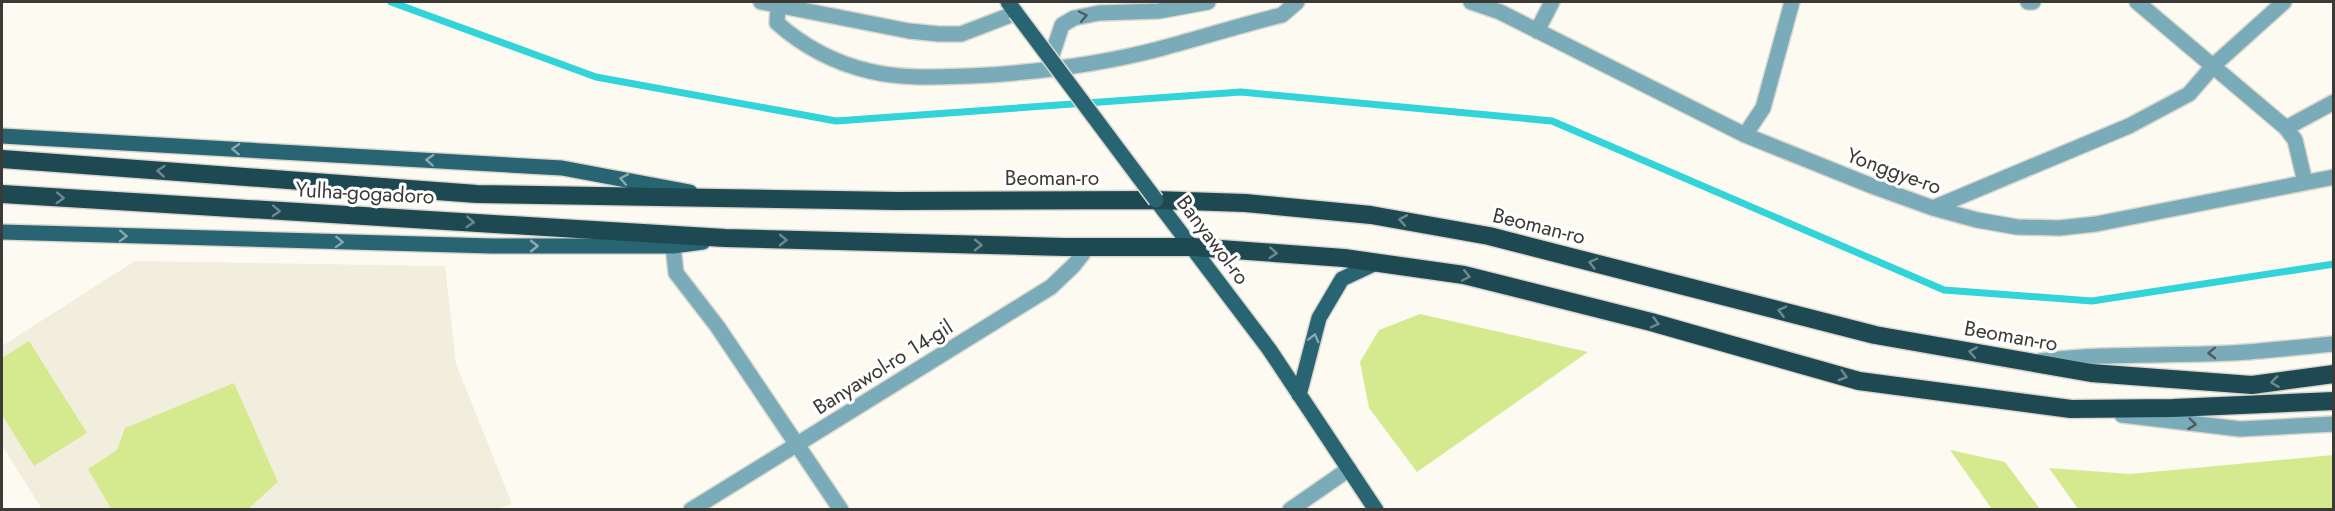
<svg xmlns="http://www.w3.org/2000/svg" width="2335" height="511" font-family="Jost,sans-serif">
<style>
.built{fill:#f2eede}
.green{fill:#d5ea8f}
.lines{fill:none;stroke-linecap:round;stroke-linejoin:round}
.stream{stroke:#31d4d8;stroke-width:7}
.minor-casing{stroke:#d9d7d0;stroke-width:18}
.major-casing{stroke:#d9d7d0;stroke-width:18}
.highway-casing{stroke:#d9d7d0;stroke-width:21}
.minor{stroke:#79abb9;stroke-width:15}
.major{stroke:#296472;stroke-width:15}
.highway{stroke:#1e4953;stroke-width:18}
.major-bridge-casing{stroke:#d9d7d0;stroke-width:18;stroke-linecap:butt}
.major-bridge{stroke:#296472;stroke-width:15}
.oneway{stroke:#4e5c5e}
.oneway2{stroke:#89aab1}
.oneway3{stroke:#6d898f}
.labels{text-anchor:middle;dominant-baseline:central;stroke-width:6;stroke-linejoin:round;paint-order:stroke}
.street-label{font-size:21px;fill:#3b3a37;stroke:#fff}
</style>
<rect width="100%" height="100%" fill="#fcfaf1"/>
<path class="built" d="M135,261L445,266L456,364L512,504L493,510L42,509L2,445V346Z"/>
<path class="green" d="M1420,314L1588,352L1417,472L1369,408L1360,362L1379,330Z
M29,341L87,433L34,466L2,415V358Z
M234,383L278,482L248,509H111L88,469L117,450L125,428Z
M1950,450L2005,462L2040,509H1992Z
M2333,455V510L2078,509L2049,468L2130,474Z"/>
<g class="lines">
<path class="stream" d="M391,2L596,77L836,121L1241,92L1552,121L1944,290L2092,301L2334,264"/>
<defs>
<path id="minor" d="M761,2L909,31L939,34H961L1016,13
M1471,2L1500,12L1745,135L1872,186L1933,208L1977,220L2017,227L2059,228L2096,224L2334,177
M2028,2H2033
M2137,2L2286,128L2295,140L2305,182
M778,6L777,23C803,46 835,63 869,71C902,79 936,77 969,76C1033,73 1097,65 1159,49C1200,38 1241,25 1282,15L1297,2
M1537,31L1552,2
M1051,58L1062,25L1074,18L1099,13L1159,11L1208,2
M2286,128L2334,102
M1745,135L1763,108L1792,2
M1933,208L2129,126L2189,94L2214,65L2284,2
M673,246L676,273L717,326L841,510
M2040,361C2104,353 2168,356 2233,353C2266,351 2300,347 2334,344
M2122,415L2240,429L2334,424
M691,510L1051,287L1074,265L1088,247
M1290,510L1349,469"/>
<path id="major" d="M1008,2L1016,13
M2,136L562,168L690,192
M1156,200L1269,349L1376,510
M2,232L492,246H673L703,242
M1299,395L1319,318L1342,279L1376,263"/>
<path id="highway" d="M2,159L477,194L897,201L1156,200L1245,203L1371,215L1489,236L1875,335L2091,373L2252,385L2334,374
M2,194L725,238L1064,247H1193L1344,258L1464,275L1651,322L1859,381L2071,409L2173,408L2334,401"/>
</defs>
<use href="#minor" class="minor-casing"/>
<use href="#major" class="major-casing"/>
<use href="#highway" class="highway-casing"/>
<use href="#minor" class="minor"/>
<use href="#major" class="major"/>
<use href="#highway" class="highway"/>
<defs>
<path id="major-bridge" d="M1016,13L1156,200"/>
</defs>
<use href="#major-bridge" class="major-bridge-casing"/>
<use href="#major-bridge" class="major-bridge"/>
</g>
<defs><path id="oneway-chevron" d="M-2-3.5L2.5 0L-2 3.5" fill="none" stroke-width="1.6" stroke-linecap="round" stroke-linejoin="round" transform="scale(1.5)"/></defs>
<g class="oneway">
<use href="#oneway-chevron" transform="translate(1083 16) rotate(-12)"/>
<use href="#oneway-chevron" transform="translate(2212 353) rotate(179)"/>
<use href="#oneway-chevron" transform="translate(2192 424) rotate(7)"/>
</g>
<g class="oneway2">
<use href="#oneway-chevron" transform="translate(236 149) rotate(-177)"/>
<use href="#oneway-chevron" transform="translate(430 160) rotate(-177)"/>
<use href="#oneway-chevron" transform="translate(624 179) rotate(-169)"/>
<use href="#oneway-chevron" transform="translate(123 236) rotate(2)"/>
<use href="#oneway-chevron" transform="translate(339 242) rotate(2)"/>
<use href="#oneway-chevron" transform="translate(534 246)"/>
<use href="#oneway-chevron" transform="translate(1314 338) rotate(-76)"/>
</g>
<g class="oneway3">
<use href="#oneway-chevron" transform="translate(161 171) rotate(-176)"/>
<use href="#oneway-chevron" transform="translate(60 198) rotate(3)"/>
<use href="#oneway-chevron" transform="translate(276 211) rotate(3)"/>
<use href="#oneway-chevron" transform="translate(1403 220) rotate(-170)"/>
<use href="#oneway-chevron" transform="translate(470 222) rotate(4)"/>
<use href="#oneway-chevron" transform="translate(783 240) rotate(1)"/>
<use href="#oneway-chevron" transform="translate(978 245) rotate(1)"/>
<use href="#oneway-chevron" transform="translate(1273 253) rotate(4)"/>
<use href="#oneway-chevron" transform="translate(1593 263) rotate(-165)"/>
<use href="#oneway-chevron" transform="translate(1466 276) rotate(12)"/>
<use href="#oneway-chevron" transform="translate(1782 311) rotate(-166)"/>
<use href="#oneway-chevron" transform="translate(1655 323) rotate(15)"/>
<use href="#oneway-chevron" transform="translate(1973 352) rotate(-170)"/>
<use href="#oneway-chevron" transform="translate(1843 376) rotate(16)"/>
<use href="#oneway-chevron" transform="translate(2275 382) rotate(173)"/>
</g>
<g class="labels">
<g class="street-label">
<text transform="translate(1894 171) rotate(20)">Yonggye-ro</text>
<text x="1052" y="178">Beoman-ro</text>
<text transform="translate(365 193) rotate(3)">Yulha-gogadoro</text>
<text transform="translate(1539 226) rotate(14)">Beoman-ro</text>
<text transform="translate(1213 240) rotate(53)">Banyawol-ro</text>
<text transform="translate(2011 336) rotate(10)">Beoman-ro</text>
<text transform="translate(883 367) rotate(-32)">Banyawol-ro 14-gil</text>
</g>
</g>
<rect width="2335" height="511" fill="none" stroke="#3b3a37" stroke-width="6"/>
</svg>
